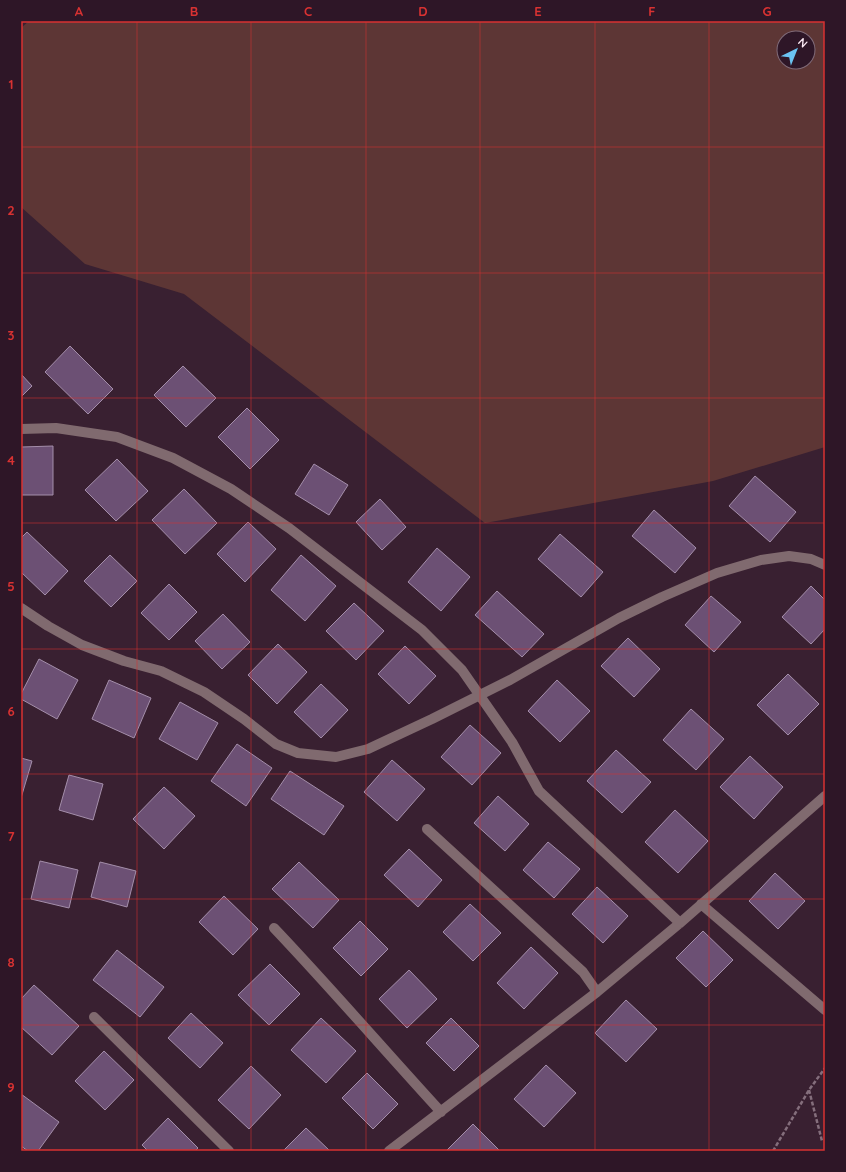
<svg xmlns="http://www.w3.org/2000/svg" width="846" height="1172" font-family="Quicksand,sans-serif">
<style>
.green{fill:#5d3635;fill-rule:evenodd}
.building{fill:#6c5074;stroke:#a48eaa}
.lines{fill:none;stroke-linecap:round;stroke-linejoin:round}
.path{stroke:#846e7c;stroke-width:2.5;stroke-dasharray:4 2;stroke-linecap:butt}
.lane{stroke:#806a6f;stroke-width:10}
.grid{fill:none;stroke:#d83232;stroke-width:1;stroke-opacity:0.55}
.neatline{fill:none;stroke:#d83232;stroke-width:1.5}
.grid-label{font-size:13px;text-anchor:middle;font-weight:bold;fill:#d83232}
</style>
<rect width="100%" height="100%" fill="#392031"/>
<path class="green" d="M29,21H825V447L713,481L485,523L184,294L85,264L21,207V28ZM784,38H808V62H784Z"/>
<path class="building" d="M70,346L113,389L88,414L45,372Z
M183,366L216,398L186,427L154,395Z
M21,374L32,386L21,397Z
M247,408L279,440L250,469L218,437Z
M53,446V495H21V447Z
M117,459L148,491L116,521L85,490Z
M314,464L348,485L329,515L295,494Z
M755,476L796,512L770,542L729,506Z
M184,489L217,523L185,554L152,520Z
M380,499L406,527L382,550L356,522Z
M654,510L696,548L675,573L632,536Z
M248,522L276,549L245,582L217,554Z
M27,532L68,571L45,595L21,572V538Z
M560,534L603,572L581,597L538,559Z
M437,548L470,577L441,611L408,582Z
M110,555L137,581L111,607L84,581Z
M301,555L336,586L305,621L271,590Z
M169,584L197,612L169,640L141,613Z
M811,586L825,600V629L811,644L782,617Z
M497,591L544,634L522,657L475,615Z
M711,596L741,622L714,652L685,625Z
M354,603L384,631L356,660L326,631Z
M223,614L250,642L222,669L195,641Z
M628,638L660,669L634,697L601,666Z
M278,644L307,672L277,704L248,675Z
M405,646L436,676L409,704L378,674Z
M39,659L78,680L57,719L21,699V694Z
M788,674L819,704L788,735L757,705Z
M109,680L151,698L134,738L92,719Z
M557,680L590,711L560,742L528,711Z
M321,684L348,710L321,738L294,712Z
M180,702L218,723L197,760L159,739Z
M691,709L724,739L696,770L663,740Z
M470,725L501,753L472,785L441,757Z
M237,744L272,768L246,806L211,781Z
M616,750L651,782L622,813L587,781Z
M750,756L783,787L754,819L720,787Z
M21,758L32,761L21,798Z
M392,760L425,789L397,821L364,792Z
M290,771L344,806L324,835L271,799Z
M69,775L103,784L93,820L59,810Z
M164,787L195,816L164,849L133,819Z
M498,796L529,824L505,851L474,823Z
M675,810L708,841L678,873L645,842Z
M548,842L580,869L554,898L523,870Z
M409,849L442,880L418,907L384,875Z
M40,861L78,870L69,908L31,899Z
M100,862L136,871L127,907L91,897Z
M299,862L339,900L313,928L272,889Z
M775,873L805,901L778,929L749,901Z
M597,887L628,916L603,943L572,914Z
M224,896L258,929L233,955L199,922Z
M470,904L501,933L473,961L443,932Z
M360,921L388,949L361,976L333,948Z
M703,931L733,960L706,987L676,958Z
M531,947L558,973L524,1009L497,983Z
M117,950L164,987L140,1017L93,980Z
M270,964L300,994L269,1025L238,995Z
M409,970L437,999L407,1028L379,999Z
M34,985L79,1026L52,1055L21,1027V999Z
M626,1000L657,1029L626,1062L595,1033Z
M191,1013L223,1043L200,1068L168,1038Z
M321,1018L356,1051L326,1083L291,1050Z
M451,1018L479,1046L454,1071L426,1043Z
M104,1051L134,1080L105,1110L75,1081Z
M546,1065L576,1093L544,1127L514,1099Z
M251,1066L281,1095L249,1129L218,1100Z
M367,1073L398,1104L373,1129L342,1098Z
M21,1094L59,1122L38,1151H28L21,1146Z
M168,1118L198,1148L195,1151H148L142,1145Z
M473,1124L500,1151H446Z
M306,1128L330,1151H283Z"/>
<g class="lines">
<path class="path" d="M809,1090L822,1141
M773,1151L809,1090L825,1068"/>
<path class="lane" d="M21,429L56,428L117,437L173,458L231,489L289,528L422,630L462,670L512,742L539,791L680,923
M21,608L48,626L82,645L124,661L161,671L204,692L244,719L276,744L298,753L336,757L368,749L432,719L510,680L619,618L662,597L717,573L761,560L789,556L811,559L825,565
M427,829L583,972L597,992
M701,904L825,1010
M274,928C331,988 385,1051 441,1112
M94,1017L229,1151
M389,1151L597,992L680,923L825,796"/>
</g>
<path class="grid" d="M137,21V1151M251,21V1151M366,21V1151M480,21V1151M595,21V1151M709,21V1151M21,147H825M21,273H825M21,398H825M21,523H825M21,649H825M21,774H825M21,899H825M21,1025H825"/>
<rect width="846" height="1172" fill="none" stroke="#2e1627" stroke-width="44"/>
<g transform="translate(796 50) rotate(43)"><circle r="19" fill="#2e1627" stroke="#806b79"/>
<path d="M0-3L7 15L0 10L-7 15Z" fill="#6bc3f2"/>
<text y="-6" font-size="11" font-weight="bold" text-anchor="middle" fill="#fbeaf4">N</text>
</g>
<rect x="22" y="22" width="802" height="1128" class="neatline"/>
<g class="grid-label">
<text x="79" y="16">A</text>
<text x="194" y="16">B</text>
<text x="308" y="16">C</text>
<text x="423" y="16">D</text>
<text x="538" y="16">E</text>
<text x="652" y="16">F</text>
<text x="767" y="16">G</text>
<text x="11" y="89">1</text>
<text x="11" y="215">2</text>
<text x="11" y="340">3</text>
<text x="11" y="465">4</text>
<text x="11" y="591">5</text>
<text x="11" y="716">6</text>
<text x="11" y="841">7</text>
<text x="11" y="967">8</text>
<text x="11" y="1092">9</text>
</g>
</svg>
